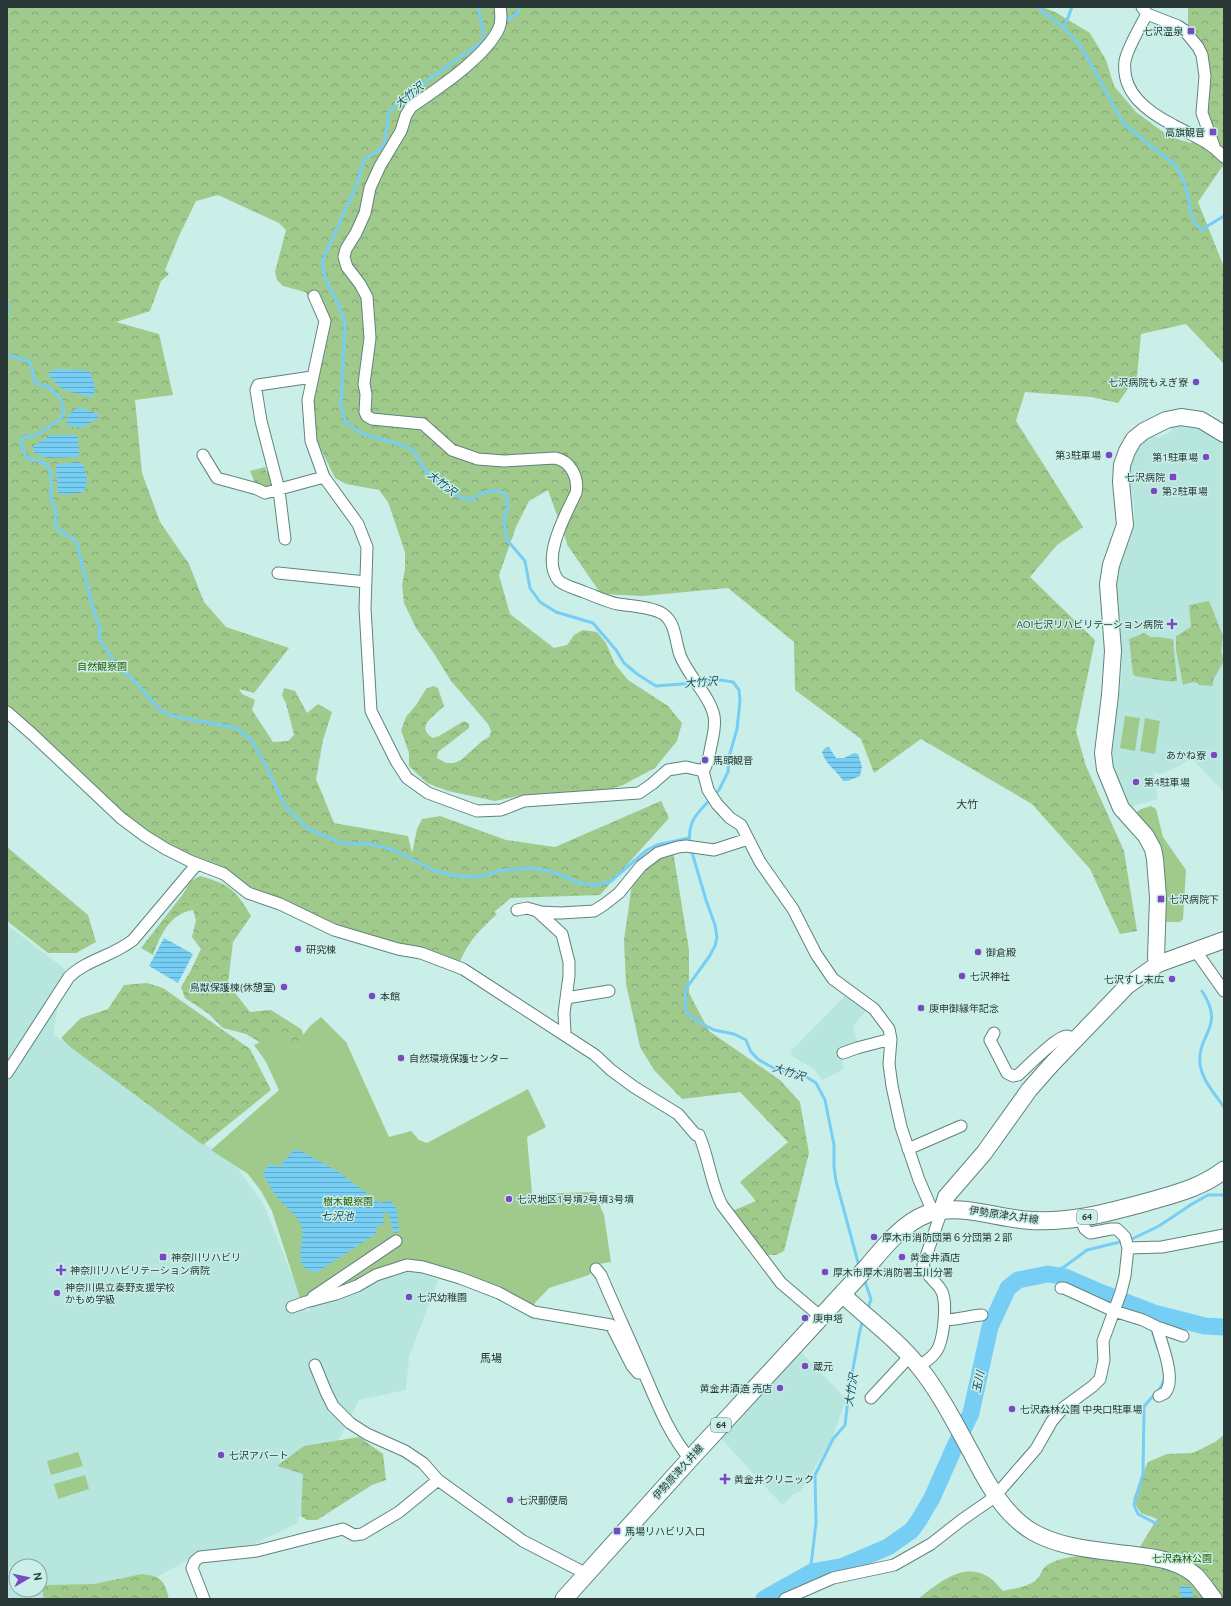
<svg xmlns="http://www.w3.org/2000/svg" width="1231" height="1606" font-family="Ubuntu,'Noto Sans JP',sans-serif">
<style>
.built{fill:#b6e6dd;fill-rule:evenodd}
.forest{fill:url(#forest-crowns)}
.garden{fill:#a0ca8c}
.water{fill:url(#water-rules)}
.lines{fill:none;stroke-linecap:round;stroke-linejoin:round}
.stream{stroke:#77cef5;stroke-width:3}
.river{stroke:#77cef5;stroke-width:17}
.street-casing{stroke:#60837d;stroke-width:13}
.secondary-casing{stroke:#60837d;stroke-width:18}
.primary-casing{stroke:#60837d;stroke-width:19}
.street{stroke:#fff;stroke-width:11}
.secondary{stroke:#fff;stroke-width:16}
.primary{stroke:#fff;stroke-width:17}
.poi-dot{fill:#7949c1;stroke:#c9efe8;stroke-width:1.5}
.labels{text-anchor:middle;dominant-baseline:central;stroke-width:3;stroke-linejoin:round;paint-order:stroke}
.shield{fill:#c9efe8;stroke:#5a706c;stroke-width:1}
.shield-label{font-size:9px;font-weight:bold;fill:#2a3937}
.poi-label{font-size:10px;fill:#2a3937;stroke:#c9efe8;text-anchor:start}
.park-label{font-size:10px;fill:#295b00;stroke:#c9efe8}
.street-label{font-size:10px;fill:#2a3937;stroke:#c9efe8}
.water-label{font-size:11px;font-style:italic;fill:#194b5f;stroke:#c9efe8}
.neighbourhood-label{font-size:11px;fill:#2a3937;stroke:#c9efe8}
</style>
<defs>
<pattern id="forest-crowns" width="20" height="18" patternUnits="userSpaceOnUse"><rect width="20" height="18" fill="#a0ca8c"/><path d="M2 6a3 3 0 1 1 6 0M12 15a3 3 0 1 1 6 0" fill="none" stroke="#83a573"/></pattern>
<pattern id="water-rules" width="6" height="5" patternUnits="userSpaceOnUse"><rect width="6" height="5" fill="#77cef5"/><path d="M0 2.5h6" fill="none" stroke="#62a8c7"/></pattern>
</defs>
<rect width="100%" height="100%" fill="#c9efe8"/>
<path class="built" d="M1188,424L1197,426L1210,434L1224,446V798V792L1191,758L1181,765L1161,774L1153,773L1158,799L1136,805L1130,809L1110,767L1109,757L1122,673L1121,636L1115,591L1117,570L1131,533L1134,521V508L1129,478L1130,466L1135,453L1143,442L1152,435L1158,438L1171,432L1172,427L1174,425Z
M7,925L65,969L53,1034L236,1166L264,1205L307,1313L316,1301L391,1274L411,1270L438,1280L409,1357L406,1390L359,1400L296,1524L254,1544L199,1554L117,1599H7ZM16,1566H40V1590H16Z
M848,993L869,1007L853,1026L858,1044L842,1058L844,1069L822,1080L814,1069L792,1056L791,1051Z
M799,1350L846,1399L832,1439L801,1491L794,1494L782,1505L719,1436Z"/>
<path class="forest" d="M7,7H1042L1055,12L1090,33L1106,60L1114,86L1136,112L1170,137L1191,143L1207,122L1205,77L1188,24V7H1224V164L1198,202L1224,267V364L1186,324L1141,334L1137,376L1118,403L1091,397L1025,392L1016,421L1083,527L1057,545L1030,577L1095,640L1076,731L1086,766L1124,851L1137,931L1120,934L1090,869L1032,804L921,739L874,773L861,739L795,690L794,642L728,588L643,596L601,594L568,546L548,490L529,501L516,527L499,575L510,614L554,648L567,645L574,635L583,630L597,632L606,643L615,664L628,680L668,706L682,723L677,741L655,768L623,785L607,790L523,795L495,801L448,791L427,783L409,766V753L401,730L406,717L416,705L426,689L433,686L438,688L444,706C435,716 414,726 433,738L439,736L464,721L469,724V728L438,752L437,758L446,763H454L461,760L481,742L489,737L491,731L488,724L451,681L433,652L416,628L404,603L402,586L405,569V552L388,502L379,490L346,484L335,478L316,439L313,414L314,399L321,312L305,292L283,286L277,280L275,272L286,230L279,223L218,195L196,201L179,236L165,270L169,274L161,281L150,311L116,322L159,334L173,395L135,400L142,473L160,522L189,564L204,602L226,627L289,648L254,693L239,689L242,694L255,700L252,710L273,742L288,741L294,735L286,703L282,696L284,688L295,691L307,713L318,704L332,712L323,740L316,779L334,823L408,836L412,853L417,829L422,819L440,816L506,840L555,847L661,801L669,818L600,895L511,898L494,912L497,914C478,932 469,940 459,964L333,928L188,859L144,833L7,709Z
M265,467L267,473L270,472L274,486L272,489L256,485L250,471Z
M1209,601L1223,636L1221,652L1224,661L1213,680V686L1199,685L1197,683L1193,682L1183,685L1176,651V636L1191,627L1189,605Z
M1144,633L1150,637H1158L1173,639L1177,681C1171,683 1143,677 1135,676L1133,674L1129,639Z
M662,842L673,851L689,950V993L709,1031L780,1080L800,1102L809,1153L784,1251L776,1255H765L732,1211L756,1201L740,1182L788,1142L740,1092L682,1099L654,1070L640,1047L626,984L624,940L632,884Z
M7,847L88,915L96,942L76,953H48L7,921Z
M200,876C229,884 236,890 251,916L233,942L228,984L250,1012L271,1010L301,1029L305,1039L290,1097L276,1052L246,1034L223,1028L209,1014L185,998L181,987L190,972L201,949L192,937L196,920L193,910C169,914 161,935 153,955L141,948L183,894L191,881Z
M147,983L163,988L250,1049L271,1090L203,1145L69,1046L61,1038L81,1018L108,1009L124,985Z
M1224,1435V1599H918C938,1584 961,1562 987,1576C993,1579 998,1586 1003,1591C1012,1589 1032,1586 1037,1579C1041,1575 1042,1569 1046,1566C1069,1550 1105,1557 1130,1563L1157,1519L1141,1513L1133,1500L1141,1477L1148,1462L1167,1454L1193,1453L1215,1442Z
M359,1437L383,1454L386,1480L372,1485L317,1520H307L301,1516L303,1474L277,1466L304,1446Z
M142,1574C161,1576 165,1581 169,1599H44C42,1593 42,1589 47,1585L94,1584Z"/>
<path class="garden" d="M1125,716L1140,718L1135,751L1120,748Z
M1145,718L1160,721L1155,754L1140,751Z
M1151,806L1156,809L1163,837L1186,870L1183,919L1180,922H1164L1165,895L1133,815L1141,809Z
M321,1017L346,1042L389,1137L411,1131L419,1140L427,1143L528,1089L546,1127L527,1137L532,1194L594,1192L604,1215L611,1262L599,1264L589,1275L549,1288L533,1305L459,1274L417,1260L391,1265L338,1290L300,1298L272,1211L261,1191L248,1174L211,1150L279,1090L266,1062L254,1045L280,1032L294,1047L310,1026Z
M78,1452L83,1466L51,1475L47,1461Z
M85,1475L89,1489L58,1499L54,1484Z"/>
<path class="water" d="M56,369L84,370L90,372C93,380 99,390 91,397C81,394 68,392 60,387C56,384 53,379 49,376V372Z
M77,408H82L98,414L99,417C86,426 83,430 67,425C65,416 71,412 77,408Z
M51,435H75L78,437L79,457L47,458L34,453L33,446Z
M79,462L84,465L87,481L84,492L64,495L58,493L56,468L57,464Z
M829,747L836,758H844L854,753L858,754L862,767L860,776L848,781H843C836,769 827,767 822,752L825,748Z
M164,938L193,954L178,983L149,966Z
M294,1150H299L337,1171L380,1203L387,1201L392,1202L397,1210L399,1232L394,1233L388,1212L383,1213L384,1223L376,1228V1234L317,1272C290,1270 305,1241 302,1228C299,1215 285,1208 277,1197C271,1190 267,1181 263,1173L270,1164H274L278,1168Z
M1183,1585L1191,1587L1194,1599H1182L1179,1590L1180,1587Z"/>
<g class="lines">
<path class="stream" d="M478,7L485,40
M1037,7L1064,28L1080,45L1124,124L1176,166L1185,184L1193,220L1201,230L1224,216
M503,22L518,13L519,7
M1064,28L1072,7
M486,39L405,96L389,112L384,146L364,160L357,184L322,262L325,278L339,306L345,322L341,404L345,422L363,434L402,445L413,450L425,470L455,495L470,500C483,492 491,487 506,494L508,507L504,521L507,540L525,561L530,588L540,602L556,612L593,623L616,650L624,663L637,674L656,686L694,683
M7,298L8,313L7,315
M7,355L29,361L32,368L34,380L36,383L50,388L60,398L63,406L64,412L60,420L51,425L37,435L24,437L21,440C26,472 36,452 48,467C54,475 50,489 51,498C52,503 55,507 56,512C56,517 54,523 57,527C61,535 71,535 76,541L95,615L101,632L99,636L100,640L119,669L132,678L159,709L169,715L188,719L237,728L252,741L267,768L285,806L308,829L341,843L370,844L394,850L433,870L455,876L477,877L504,870L532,868L549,871L583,884L598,885L611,881L647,850L657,845L689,838
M699,682L720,680L733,682L739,690L740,701L737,729L729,757L728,772L719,790L714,795
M690,844C687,822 697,813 711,799
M691,849L706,900L715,925L717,937L715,946L709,957L685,990L686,1012L697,1021L714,1030L734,1034L746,1040L751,1052L759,1060L779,1071H789L805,1076L816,1083L825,1100L834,1145V1167L836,1181L859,1266
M1202,991C1226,1028 1197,1033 1200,1064C1202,1080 1215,1094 1224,1107
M1048,1274L1064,1267L1087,1250L1132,1239L1159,1226L1192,1204L1208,1195H1224
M864,1279L871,1299L868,1309
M1151,1318L1152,1312
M1152,1330L1158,1349
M1157,1524L1138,1514L1134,1505L1143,1474L1144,1407C1150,1397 1162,1391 1164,1379
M812,1572L811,1565L816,1523L815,1475L833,1439L845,1425L849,1391L860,1330L863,1320"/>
<path class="river" d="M764,1599L812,1572L841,1567L888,1547L912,1530L919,1520L932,1498L955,1446L971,1413L990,1327L1008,1288L1018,1280L1048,1274L1065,1277L1102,1293L1154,1313L1205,1326L1224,1327"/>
<defs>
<path id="street" d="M500,7C501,14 502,21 499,28C486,57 437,89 411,107L406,115L401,131L380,166L370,188L365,213L356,233L346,249L344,257L347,267L360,284L367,297L370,338L364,384L366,394L365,412L367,416L372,419L423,424L452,450L478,459L504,461L555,458C571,461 579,478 576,493C566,514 540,559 559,581C565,586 577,589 584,592C595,596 607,602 618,604C631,606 653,607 663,614C676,623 675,641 680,655C688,676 710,696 714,716C716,726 713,736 711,746C709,755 709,763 703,771
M1142,7L1147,14L1178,26L1184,30L1198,47L1202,55L1205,76L1202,113L1214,146
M1147,14C1141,25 1127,49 1125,61C1121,93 1148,112 1173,125C1193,136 1208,140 1224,157
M314,296L325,321L308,400L311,441L324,477L358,524L367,547L365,608L371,711L396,761L407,778L428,793L477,811L501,810L524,801L639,793L652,784L668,770L686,767L703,771
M203,455L217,478L257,489L265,493L324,477
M285,539L279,490L261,421L256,390L258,385L312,377
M278,573L366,582
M7,712L32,734L121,818L145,836L166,849L190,861L224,874L248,893L280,904L334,930L398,949L421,953L463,969L595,1055L611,1070L634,1087L678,1114L696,1135H699C709,1158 711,1185 722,1205L781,1283L821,1317
M703,771L708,790L717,804L730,818L741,825L760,862L793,909L816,954L833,979L874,1009L889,1029L891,1039L889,1064L892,1086L901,1127L919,1180L933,1212
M517,910L527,908L541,912L561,913L594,911L605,904L619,893L641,866L658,853L678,847L686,846L714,850L748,839
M537,911L562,934L569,962V976L564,1013L565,1034
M1195,950L1224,991
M566,998L609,991
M994,1033L990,1040L1007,1073L1013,1076L1018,1075C1026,1068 1058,1035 1067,1036C1069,1036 1073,1038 1075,1039
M843,1053L857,1048L891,1039
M7,1073L69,977C86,960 113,956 133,940L197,864
M908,1149L961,1126
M1128,1248L1162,1247L1224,1235
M596,1269L601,1275C615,1308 630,1340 644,1373C657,1403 669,1434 690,1459
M1061,1288H1064L1114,1311L1143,1320L1157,1327L1183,1336
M313,1297L396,1241
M292,1307L306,1302L336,1294L357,1286L376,1275L407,1265L423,1267L460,1278L499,1293L534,1312L611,1325L632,1366L638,1373H644
M944,1320C957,1320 969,1316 982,1315
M1157,1327C1161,1343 1177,1379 1165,1393C1163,1394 1161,1395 1159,1396
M315,1365L326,1392L333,1406L350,1423L367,1434L405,1451L423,1463L438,1480L523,1541L579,1570L585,1576
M918,1366C924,1363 931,1358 935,1353C944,1343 948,1300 941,1290C936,1281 925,1275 923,1265L942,1210
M871,1398L909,1357
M204,1599L192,1568L195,1561L200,1557L257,1551L343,1529L354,1535L362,1534L399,1512L438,1480
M785,1599L833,1578L894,1565L931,1544L963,1519L989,1501L1003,1487L1036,1449L1052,1421L1063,1408L1093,1386L1100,1379L1104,1360L1103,1341L1121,1292L1125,1276L1128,1248L1125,1237L1117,1229H1111L1090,1233L1085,1229L1080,1219"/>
<path id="secondary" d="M1158,964L1156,958L1158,897L1155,859L1153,849L1146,836L1121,808L1105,769L1103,753L1110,695L1113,651L1108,584L1111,565L1125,525L1121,482L1122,465L1127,451L1134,439L1144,431L1166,420L1181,417L1201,420L1224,434
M942,1210L946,1197L984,1153L1029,1090L1051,1065L1127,986L1158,964L1224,940
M842,1294C867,1318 897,1339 919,1367C940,1393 956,1425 972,1454C987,1483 1004,1515 1033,1532C1061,1548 1096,1550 1127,1554C1150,1557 1176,1559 1195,1575C1202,1582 1208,1591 1214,1599"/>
<path id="primary" d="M564,1599L690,1459L868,1266C884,1247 903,1223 927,1214C959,1203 992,1217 1025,1220C1066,1224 1107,1213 1147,1202C1174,1194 1201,1188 1224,1170"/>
</defs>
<use href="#street" class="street-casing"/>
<use href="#secondary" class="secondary-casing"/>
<use href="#primary" class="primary-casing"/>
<use href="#street" class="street"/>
<use href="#secondary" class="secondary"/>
<use href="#primary" class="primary"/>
</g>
<g class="poi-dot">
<rect x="1187" y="27" width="8" height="8" rx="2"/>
<rect x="1209" y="128" width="8" height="8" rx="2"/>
<circle cx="1196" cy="382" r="4"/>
<circle cx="1109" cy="455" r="4"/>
<circle cx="1206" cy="457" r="4"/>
<rect x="1169" y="473" width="8" height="8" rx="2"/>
<circle cx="1154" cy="491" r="4"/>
<path d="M1170 618h4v4h4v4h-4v4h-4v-4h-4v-4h4z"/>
<circle cx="1214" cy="755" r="4"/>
<circle cx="705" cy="760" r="4"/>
<circle cx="1136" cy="782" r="4"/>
<rect x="1157" y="895" width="8" height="8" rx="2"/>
<circle cx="298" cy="949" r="4"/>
<circle cx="978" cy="952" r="4"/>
<circle cx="962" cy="976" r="4"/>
<circle cx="1172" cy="979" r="4"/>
<circle cx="284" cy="987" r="4"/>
<circle cx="372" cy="996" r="4"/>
<circle cx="921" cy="1008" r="4"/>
<circle cx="401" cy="1058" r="4"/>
<circle cx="509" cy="1199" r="4"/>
<circle cx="874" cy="1237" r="4"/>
<rect x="159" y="1253" width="8" height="8" rx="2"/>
<circle cx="902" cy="1257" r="4"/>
<path d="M59 1264h4v4h4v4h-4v4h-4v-4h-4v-4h4z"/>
<circle cx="825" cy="1272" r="4"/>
<circle cx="57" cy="1293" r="4"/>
<circle cx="409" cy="1297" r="4"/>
<circle cx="805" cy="1318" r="4"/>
<circle cx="805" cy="1366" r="4"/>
<circle cx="780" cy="1388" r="4"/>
<circle cx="1012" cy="1409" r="4"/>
<circle cx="221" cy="1455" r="4"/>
<path d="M723 1473h4v4h4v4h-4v4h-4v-4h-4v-4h4z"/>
<circle cx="510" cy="1500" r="4"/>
<rect x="613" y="1527" width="8" height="8" rx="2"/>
</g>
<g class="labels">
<g class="shield">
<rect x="1077" y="1210" width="20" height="14" rx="3"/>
<rect x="711" y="1418" width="20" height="14" rx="3"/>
</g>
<g class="shield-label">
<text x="1087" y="1217">64</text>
<text x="721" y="1425">64</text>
</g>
<g class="poi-label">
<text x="1183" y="31" text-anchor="end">七沢温泉</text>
<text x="1205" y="132" text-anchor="end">高旗観音</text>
<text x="1188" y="382" text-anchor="end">七沢病院もえぎ寮</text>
<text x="1101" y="455" text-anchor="end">第3駐車場</text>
<text x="1198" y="457" text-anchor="end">第1駐車場</text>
<text x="1165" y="477" text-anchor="end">七沢病院</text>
<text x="1162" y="491">第2駐車場</text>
<text x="1163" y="624" text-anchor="end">AOI七沢リハビリテーション病院</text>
<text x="1206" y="755" text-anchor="end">あかね寮</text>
<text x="713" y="760">馬頭観音</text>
<text x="1144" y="782">第4駐車場</text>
<text x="1169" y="899">七沢病院下</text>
<text x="306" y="949">研究棟</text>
<text x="986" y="952">御倉殿</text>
<text x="970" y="976">七沢神社</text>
<text x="1164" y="979" text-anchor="end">七沢すし末広</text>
<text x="276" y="987" text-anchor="end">鳥獣保護棟(休憩室)</text>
<text x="380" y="996">本館</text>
<text x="929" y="1008">庚申御縁年記念</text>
<text x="409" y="1058">自然環境保護センター</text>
<text x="517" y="1199">七沢地区1号墳2号墳3号墳</text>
<text x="882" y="1237">厚木市消防団第６分団第２部</text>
<text x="171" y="1257">神奈川リハビリ</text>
<text x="910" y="1257">黄金井酒店</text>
<text x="70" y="1270">神奈川リハビリテーション病院</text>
<text x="833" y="1272">厚木市厚木消防署玉川分署</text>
<text x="65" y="1287">神奈川県立秦野支援学校<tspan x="65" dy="12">かもめ学級</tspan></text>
<text x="417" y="1297">七沢幼稚園</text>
<text x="813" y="1318">庚申塔</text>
<text x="813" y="1366">蔵元</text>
<text x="772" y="1388" text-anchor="end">黄金井酒造 売店</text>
<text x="1020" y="1409">七沢森林公園 中央口駐車場</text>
<text x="229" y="1455">七沢アパート</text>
<text x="734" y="1479">黄金井クリニック</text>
<text x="518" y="1500">七沢郵便局</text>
<text x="625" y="1531">馬場リハビリ入口</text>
</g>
<g class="park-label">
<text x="102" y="666">自然観察園</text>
<text x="348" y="1201">樹木観察園</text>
<text x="1182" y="1558">七沢森林公園</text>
</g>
<g class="street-label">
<text transform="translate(1004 1215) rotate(8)">伊勢原津久井線</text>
<text transform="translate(678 1472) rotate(-48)">伊勢原津久井線</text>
</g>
<g class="water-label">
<text transform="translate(409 95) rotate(-39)">大竹沢</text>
<text transform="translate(442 483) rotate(38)">大竹沢</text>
<text transform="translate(701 682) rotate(-4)">大竹沢</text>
<text transform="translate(789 1072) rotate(18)">大竹沢</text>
<text x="337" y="1216">七沢池</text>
<text transform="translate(978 1382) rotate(-78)">玉川</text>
<text transform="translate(851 1390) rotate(-81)">大竹沢</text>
</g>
<g class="neighbourhood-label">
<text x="967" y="804">大竹</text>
<text x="491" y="1358">馬場</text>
</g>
</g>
<rect width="1231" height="1606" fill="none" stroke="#2a3937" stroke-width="16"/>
<g transform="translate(28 1578) rotate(81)"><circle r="19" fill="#c9efe8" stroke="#89a6a1"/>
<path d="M0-3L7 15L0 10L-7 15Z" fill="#7949c1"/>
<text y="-6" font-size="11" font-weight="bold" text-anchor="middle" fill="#2a3937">N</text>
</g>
</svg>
